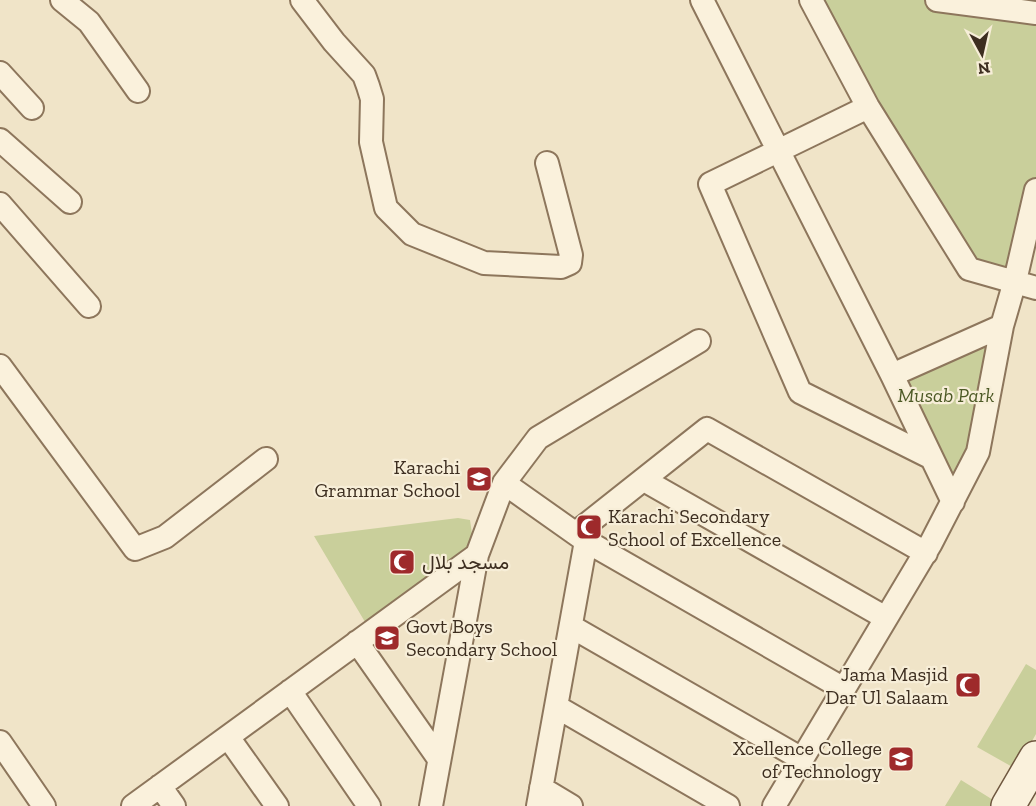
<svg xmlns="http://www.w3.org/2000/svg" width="1036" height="806" font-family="'Zilla Slab',Vazirmatn,serif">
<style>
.green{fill:#c9cf9b}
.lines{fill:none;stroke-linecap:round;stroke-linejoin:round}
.minor-casing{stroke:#8d765c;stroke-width:26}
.secondary-casing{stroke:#6f573f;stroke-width:36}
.minor{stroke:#faf1dc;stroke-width:22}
.secondary{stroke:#faf1dc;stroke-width:33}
.labels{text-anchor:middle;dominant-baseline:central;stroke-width:4.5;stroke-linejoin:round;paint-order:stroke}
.park-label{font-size:20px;font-style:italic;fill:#4d5a26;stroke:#f7eed8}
.poi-label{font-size:20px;fill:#3d2e20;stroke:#f7eed8;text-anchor:end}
</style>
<rect width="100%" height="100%" fill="#f0e4c8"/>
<path class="green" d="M811,0H937L1036,13V190L1015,281L969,269Z
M1002,326L953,502L892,375Z
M458,518L470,520L472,534L465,555L368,627L314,536Z
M1026,664L1036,670V734L1016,769L977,747Z
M961,780L998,803L996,806H945Z"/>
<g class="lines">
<defs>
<path id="minor" d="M62,0L89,22L138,91
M302,0L334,42L364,75L368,86L372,99L371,142L386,208L412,234L484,263L561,267L570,263L571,255L547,163
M702,0L892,375L953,502
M811,0L868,107L969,269L1036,288
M937,0L1036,13
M0,73L32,108
M868,107L710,184L800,392L930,457
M0,140L70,202
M0,204L89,306
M0,366L135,549L165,537L266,459
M892,375L1002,326
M644,480L886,618
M504,483L586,541L538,806
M577,532L707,429L926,553
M586,541L844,689
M572,627L802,759
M357,642L439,759
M290,691L369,806
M557,707L728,806
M228,737L277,806
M0,742L44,806
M160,786L174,806
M541,788L571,806
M133,806L477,555
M431,806L477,555L504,483L538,438L699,341
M774,806L931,543L978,452L1002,326L1015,281L1036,190"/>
<path id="secondary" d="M1008,806L1036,758"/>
</defs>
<use href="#minor" class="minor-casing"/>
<use href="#secondary" class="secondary-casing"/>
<use href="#minor" class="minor"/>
<use href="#secondary" class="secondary"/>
</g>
<defs>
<symbol id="school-square" viewBox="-11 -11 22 22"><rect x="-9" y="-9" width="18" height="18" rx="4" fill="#9e2a2b" stroke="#f7eed8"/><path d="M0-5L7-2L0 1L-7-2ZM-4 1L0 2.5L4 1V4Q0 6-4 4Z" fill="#fff"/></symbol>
<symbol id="mosque-square" viewBox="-11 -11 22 22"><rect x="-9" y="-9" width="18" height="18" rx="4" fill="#9e2a2b" stroke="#f7eed8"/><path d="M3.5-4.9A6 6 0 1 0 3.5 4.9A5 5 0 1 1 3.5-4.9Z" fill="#fff"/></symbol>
<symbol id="university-square" viewBox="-11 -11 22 22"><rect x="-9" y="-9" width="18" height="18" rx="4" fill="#9e2a2b" stroke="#f7eed8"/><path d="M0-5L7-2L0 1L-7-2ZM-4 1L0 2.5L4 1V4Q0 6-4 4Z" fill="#fff"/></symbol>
</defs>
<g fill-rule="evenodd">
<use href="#school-square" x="464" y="464" width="30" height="30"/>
<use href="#mosque-square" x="574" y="512" width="30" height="30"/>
<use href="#mosque-square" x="387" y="547" width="30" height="30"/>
<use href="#school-square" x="372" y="623" width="30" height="30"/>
<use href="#mosque-square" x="953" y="670" width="30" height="30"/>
<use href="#university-square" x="886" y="744" width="30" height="30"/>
</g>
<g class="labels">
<g class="park-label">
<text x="946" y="395">Musab Park</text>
</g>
<g class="poi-label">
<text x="460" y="467">Karachi<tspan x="460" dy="23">Grammar School</tspan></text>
<text x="608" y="516" text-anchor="start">Karachi Secondary<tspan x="608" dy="23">School of Excellence</tspan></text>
<text x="422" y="562" text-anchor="start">مسجد بلال</text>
<text x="406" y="626" text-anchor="start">Govt Boys<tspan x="406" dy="23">Secondary School</tspan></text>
<text x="948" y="674">Jama Masjid<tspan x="948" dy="23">Dar Ul Salaam</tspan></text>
<text x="882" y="748">Xcellence College<tspan x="882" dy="23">of Technology</tspan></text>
</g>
</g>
<g transform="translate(982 54) rotate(172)" stroke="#f7eed8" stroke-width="4.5" paint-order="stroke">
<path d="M0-4.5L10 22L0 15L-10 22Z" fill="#3d2e20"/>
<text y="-9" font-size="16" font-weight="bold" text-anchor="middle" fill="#3d2e20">N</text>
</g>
</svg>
